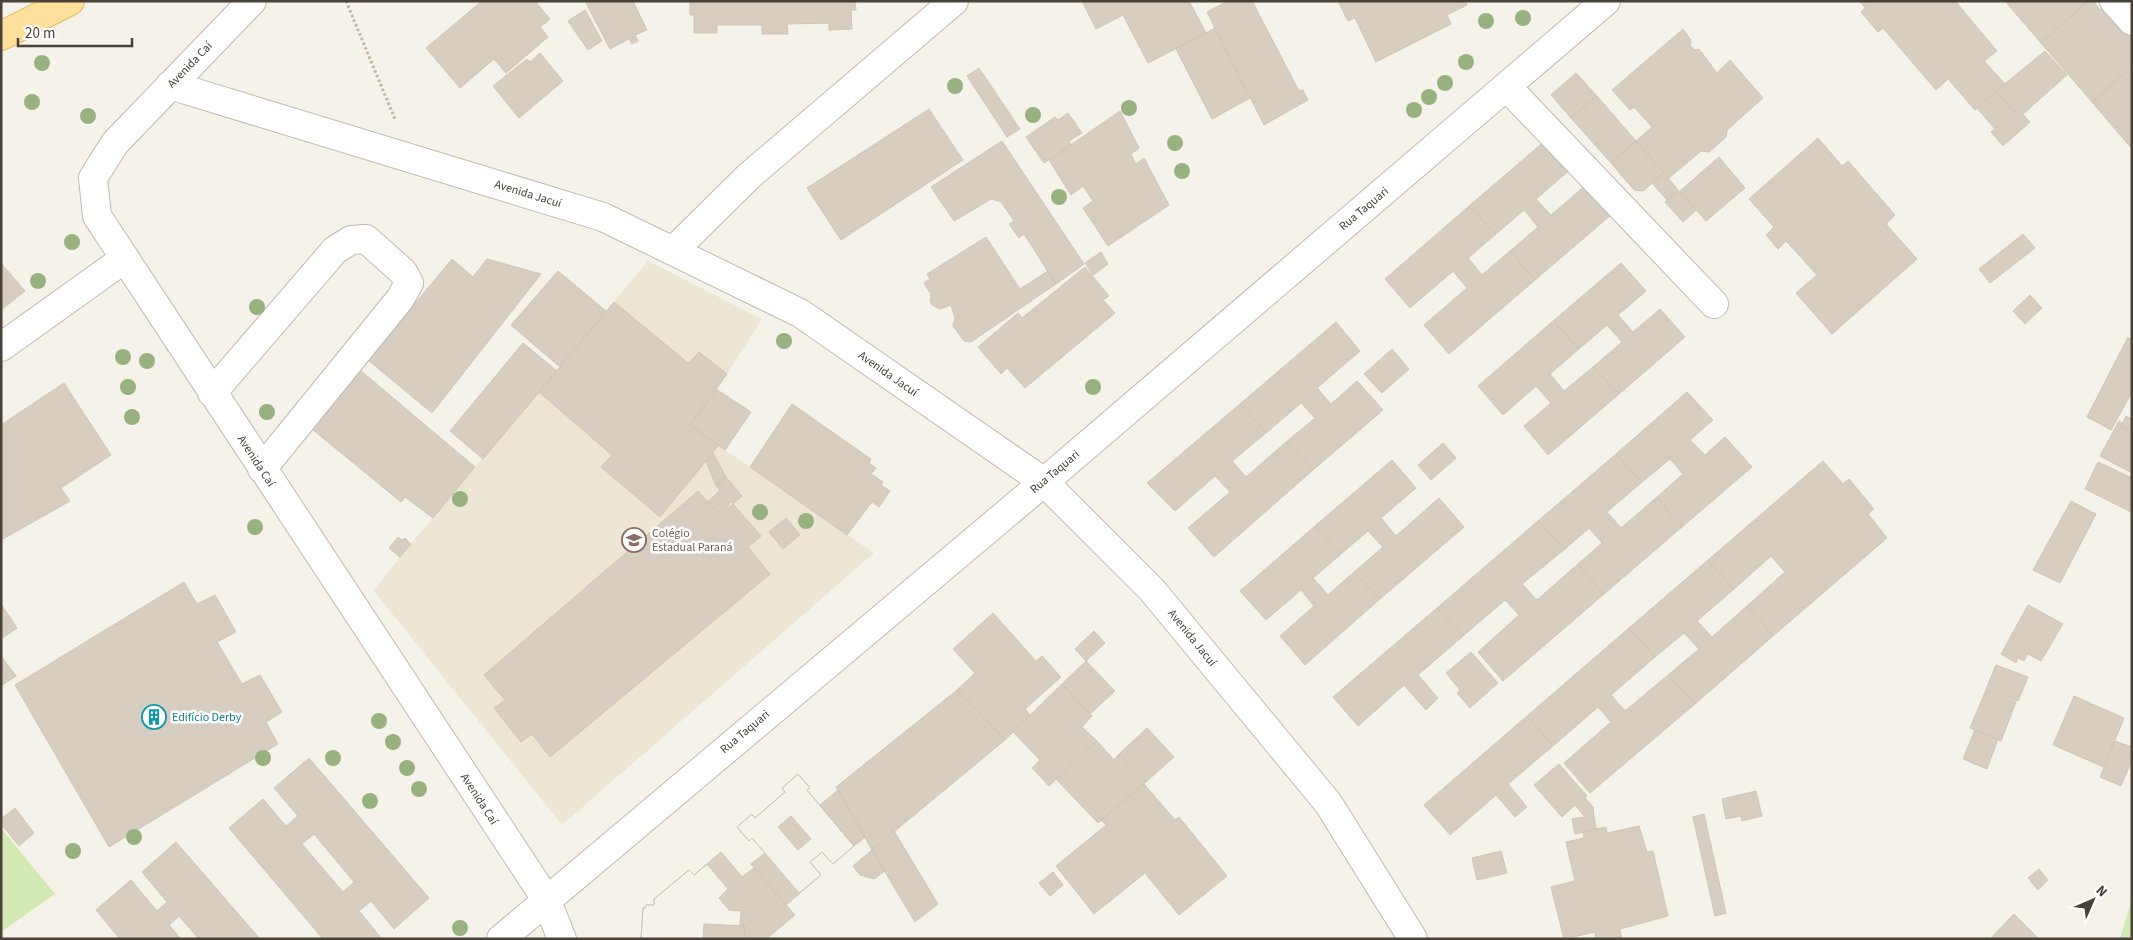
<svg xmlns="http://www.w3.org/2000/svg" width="2133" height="940" font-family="'Source Sans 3',sans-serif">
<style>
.education{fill:#eee6d4}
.green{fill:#d2e9b4}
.building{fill:#d7cdc0;stroke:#d2c5b3;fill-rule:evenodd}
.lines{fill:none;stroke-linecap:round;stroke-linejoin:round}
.minor-casing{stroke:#c1b9ad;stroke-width:30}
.major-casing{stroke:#e4bc69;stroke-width:30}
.path{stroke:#c3b59e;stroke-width:3;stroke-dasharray:2.5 2.5;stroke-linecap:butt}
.minor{stroke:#fff;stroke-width:28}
.major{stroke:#fedf9b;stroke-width:28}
.tree{fill:#98b180}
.labels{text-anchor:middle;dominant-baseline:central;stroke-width:5;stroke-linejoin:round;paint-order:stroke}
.street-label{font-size:12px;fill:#494238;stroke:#fff}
.education-label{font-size:12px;fill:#785e54;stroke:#fff;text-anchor:start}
.culture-label{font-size:12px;fill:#0d838f;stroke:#fff;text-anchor:start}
</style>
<rect width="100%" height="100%" fill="#f5f2ea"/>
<path class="education" d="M648,261L762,319L727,374L690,426L874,553L562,825L374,591L400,557Z"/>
<path class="green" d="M1,828L55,894L1,932Z
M2132,898V939H2120Z"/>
<path class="building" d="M482,1H535L550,19L540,27L548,37L506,73L494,59L460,88L426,48Z
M585,1H633L647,30L635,35L638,41L632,44L629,39L610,49Z
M690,1H855L856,10H851L852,29L829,30V23L787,24L788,34H762V25H717V33H694V15H690Z
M1082,1H1189L1206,33L1148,63L1123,15L1096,29Z
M1228,1H1252L1299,91L1303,90L1308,100L1264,125L1207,12Z
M1338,1H1465L1467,5L1447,15L1451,24L1376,62L1355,18L1348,21Z
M1860,1H1935L1937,3L1939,1H1955L1997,51L1984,61L2005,84L1975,110L1948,79L1936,90L1883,28L1878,32L1861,12L1865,8Z
M2005,1H2088L2041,43Z
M2088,1H2093L2100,10L2105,5L2132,37V67L2092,102L2041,43Z
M585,10L602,41L588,50L568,21Z
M1215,28L1250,98L1212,119L1176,49Z
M1683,29L1691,40L1690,46L1695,50L1699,49L1717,73L1730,60L1763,98L1727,130L1726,137L1709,152L1701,151L1669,178L1636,141L1652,127L1634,107L1630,110L1612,90Z
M2045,51L2067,75L2023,114L2017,108L2014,112L1996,91Z
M540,53L563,81L519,118L493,86L527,59L530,62Z
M2132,67V149L2092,102Z
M979,68L1020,129L1007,137L967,76Z
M1576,73L1597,96L1571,118L1551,95Z
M1996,91L2014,112L2017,108L2030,122L2003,146L1991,132L1995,129L1977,108Z
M1597,96L1636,141L1611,163L1571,118Z
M929,109L963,160L841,240L807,188Z
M1120,111L1139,148L1131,154L1136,164L1144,158L1169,205L1108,246L1083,208L1093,201L1083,186L1071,195L1049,160Z
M1068,113L1082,133L1069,141L1071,145L1044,163L1026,137L1055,117L1058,120Z
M1818,138L1842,166L1848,161L1895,215L1886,224L1917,259L1832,334L1796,293L1817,275L1786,241L1778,249L1766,235L1774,227L1749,199Z
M1546,140L1571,169L1536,199L1551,215L1586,185L1611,215L1535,280L1510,251L1538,227L1524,210L1496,234L1469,206Z
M1002,141L1084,264L1056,284L1024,234L1019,238L1009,224L1014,221L1001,202L991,199L954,221L931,187Z
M1636,141L1664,173L1643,191L1634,190L1611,163Z
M1719,157L1745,188L1706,221L1680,191Z
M1664,173L1678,190L1667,200L1652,183Z
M1678,190L1696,210L1683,222L1665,202Z
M1469,206L1496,234L1468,258L1482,275L1510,251L1535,280L1449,354L1424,325L1467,288L1453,271L1410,308L1385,279Z
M2023,234L2035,248L1990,283L1979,269Z
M986,237L1020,289L1048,271L1056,284L971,342L964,341L953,326L955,318L951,305L940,309L932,305L930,301L931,294L924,283L930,279L927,274Z
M1101,252L1108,264L1093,275L1085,263Z
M452,259L473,277L487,259L541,274L432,413L368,360Z
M1,263L25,291L1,310Z
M1621,263L1646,291L1618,315L1633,332L1660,309L1685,337L1619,394L1593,367L1622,342L1607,325L1579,349L1553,321Z
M1085,267L1109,296L1103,300L1115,313L1025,388L1007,368L1001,374L978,347L1018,313L1022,318Z
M558,271L606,311L560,367L511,325Z
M2030,295L2042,308L2025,324L2013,311Z
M614,302L688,363L699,352L727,374L690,425L719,445L660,517L601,467L612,455L539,392Z
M1553,321L1579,349L1550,374L1564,391L1593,367L1619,394L1548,455L1524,426L1551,403L1536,386L1503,415L1478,386Z
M1336,322L1360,351L1317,388L1331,404L1357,381L1383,410L1313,470L1286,442L1315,418L1301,403L1266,433L1240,404Z
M2128,337L2132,341V392L2111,430L2087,417Z
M523,343L557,371L483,459L450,431Z
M1392,349L1409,369L1382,393L1364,374Z
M360,370L475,467L433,518L405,497L401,502L312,429Z
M64,383L111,455L61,488L70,501L3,539L1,537V425Z
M716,389L751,412L725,450L690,425Z
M1687,392L1713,420L1690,440L1705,455L1725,437L1752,467L1682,527L1657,497L1683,474L1670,459L1642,482L1616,454Z
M792,404L871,459L869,463L876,468L871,474L883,482L881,485L890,491L879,507L872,502L847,535L750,467Z
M1240,404L1266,433L1232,461L1246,477L1286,442L1313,470L1214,557L1188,528L1230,492L1215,476L1175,511L1147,483Z
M2132,415V432L2121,426L2126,416L2130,418Z
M2119,421L2122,423L2121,426L2132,432V473L2100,456Z
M1443,443L1456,458L1431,480L1418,465Z
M713,453L726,477L716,486L706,461Z
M1616,454L1642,482L1607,512L1621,528L1657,497L1682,527L1604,594L1578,564L1602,543L1589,528L1565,549L1538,521Z
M1392,460L1416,488L1381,518L1396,536L1439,498L1464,527L1380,599L1354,572L1383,547L1368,531L1341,554L1315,526Z
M1823,461L1843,484L1849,479L1874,509L1868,514L1887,538L1773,636L1747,606L1785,572L1771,556L1734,589L1708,560Z
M2098,462L2132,478L2131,512L2085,489Z
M726,477L742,496L733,504L732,501L720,515L708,502L720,490L716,486Z
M698,491L720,515L733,504L761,536L748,547L770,574L550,757L532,734L521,742L494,708L505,700L484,675Z
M2071,501L2096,514L2060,583L2033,570Z
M786,518L800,535L783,549L769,532Z
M1538,521L1565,549L1522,584L1537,600L1578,564L1604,594L1503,681L1478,652L1519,615L1505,600L1463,636L1437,608Z
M1315,526L1341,554L1313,578L1328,595L1354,572L1380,599L1305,665L1280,636L1314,606L1301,590L1266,620L1240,591Z
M398,537L402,540L405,538L411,544L400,557L389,548Z
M1708,560L1734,589L1697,621L1712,637L1747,606L1773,636L1695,704L1668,675L1699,649L1684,633L1655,657L1629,628Z
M184,582L197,604L215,595L236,632L217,642L242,684L260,675L282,712L266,722L278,744L109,847L15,685Z
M1,604L17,628L1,639Z
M2028,605L2063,624L2041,661L2028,654L2024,661L2018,658L2016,663L2001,654Z
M1437,608L1463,636L1418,675L1438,698L1426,710L1404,685L1358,726L1333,697Z
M993,613L1036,661L1042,656L1061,677L1025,709L1030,715L1005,740L957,690L975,673L953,649Z
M1629,628L1655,657L1611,695L1625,711L1668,675L1695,704L1590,793L1564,763L1611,722L1598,707L1553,746L1527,716Z
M1094,631L1105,643L1086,661L1075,649Z
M1471,652L1498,683L1470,708L1457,693L1460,690L1446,673Z
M1,656L16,676L1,686Z
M1086,661L1115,691L1090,714L1062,684Z
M1996,665L2028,677L2018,701L1986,689Z
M1062,684L1092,716L1082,727L1097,741L1049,786L1032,768L1040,760L1013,732Z
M957,690L1005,740L872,850L836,787Z
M1986,690L2016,702L2001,741L1970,728Z
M2074,696L2124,718L2104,767L2053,745Z
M1527,716L1553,746L1508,784L1527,807L1515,817L1496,795L1450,835L1424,805Z
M1147,728L1174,757L1146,782L1119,754Z
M1975,730L1998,739L1987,769L1963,759Z
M1097,741L1114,760L1119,754L1146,782L1098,823L1056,779Z
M2115,741L2132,747V760L2121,786L2100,777Z
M309,758L429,898L394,929L371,901L359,911L382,939H323L229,828L263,799L286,826L298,816L274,788ZM314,834L354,882L343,892L302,844Z
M1559,764L1587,796L1585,798L1594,808L1585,817L1575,805L1562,817L1534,785Z
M798,774L810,788L807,790L854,846L833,864L822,852L810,862L821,875L799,893L752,838L749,841L737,827L752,814L755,818L785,792L782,788Z
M798,774L810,788L807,790L854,846L833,864L822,852L810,862L821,875L786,905L751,864L765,853L752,838L749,841L737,827L752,814L755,818L785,792L782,788Z
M1144,784L1175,820L1179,817L1227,876L1179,915L1145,873L1094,914L1056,866L1106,825L1101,820Z
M838,790L865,837L854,846L820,805Z
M1756,791L1762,816L1742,821L1741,816L1726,819L1722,799Z
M15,808L34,833L19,846L1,824V819Z
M1593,809L1596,829L1575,834L1572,819L1585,817Z
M1704,814L1726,913L1715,916L1693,817Z
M791,816L811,839L798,850L778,827Z
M1639,826L1647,852L1653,851L1668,916L1620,929L1622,939H1596L1595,932L1564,939L1551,887L1575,881L1566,842L1584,838L1583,832L1596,829L1606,827L1607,833Z
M894,831L938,904L915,922L872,850Z
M176,842L260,939H199L179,916L169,925L181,939H120L96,910L131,880L157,911L167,902L142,872Z
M872,850L885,871L874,879L860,875L853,866Z
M1501,851L1507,873L1477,880L1472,858Z
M721,852L742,877L754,868L795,915L766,939H641L643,908H645L646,905H654V899L689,870L694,875Z
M707,864L728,889L719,898L729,910L741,911L740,926H745L744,939H641L643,908H645L646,905H654V899L689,870L694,875Z
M2039,869L2048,880L2038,890L2028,878Z
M1053,872L1063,885L1050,896L1039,883Z
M2014,914L2039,939H1990Z
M704,924L745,926L744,939H703Z"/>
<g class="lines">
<defs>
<path id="minor" d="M252,1L115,143L93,178L97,216L546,899L562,939
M2114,1L2132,21
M170,85L603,217L800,313L1044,482L1152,590L1328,803L1413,939
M1507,87L1714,304
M673,251L749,176L954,1
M1,347L124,259
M212,393L335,250L351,240L366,239L403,272L409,283L400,299L262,469
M501,939L1044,482L1606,1"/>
<path id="major" d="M1,36L70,1"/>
</defs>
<use href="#minor" class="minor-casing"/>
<use href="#major" class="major-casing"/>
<path class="path" d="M346,1L395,119"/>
<use href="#minor" class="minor"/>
<use href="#major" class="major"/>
</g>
<g class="tree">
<circle cx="1523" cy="18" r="8"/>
<circle cx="1486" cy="21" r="8"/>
<circle cx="1466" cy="62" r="8"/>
<circle cx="42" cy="63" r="8"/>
<circle cx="1445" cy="83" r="8"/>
<circle cx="955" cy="86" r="8"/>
<circle cx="1429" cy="97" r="8"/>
<circle cx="32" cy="102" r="8"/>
<circle cx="1129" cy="108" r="8"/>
<circle cx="1414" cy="110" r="8"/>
<circle cx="1033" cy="115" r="8"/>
<circle cx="88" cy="116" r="8"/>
<circle cx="1175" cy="143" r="8"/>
<circle cx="1182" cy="171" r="8"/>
<circle cx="1059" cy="197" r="8"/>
<circle cx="72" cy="242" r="8"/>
<circle cx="38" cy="281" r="8"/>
<circle cx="257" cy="307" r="8"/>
<circle cx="784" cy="341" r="8"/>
<circle cx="123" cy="357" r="8"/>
<circle cx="147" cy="361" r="8"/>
<circle cx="128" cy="387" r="8"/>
<circle cx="1093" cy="387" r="8"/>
<circle cx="267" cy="412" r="8"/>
<circle cx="132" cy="417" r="8"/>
<circle cx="460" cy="499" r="8"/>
<circle cx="760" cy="512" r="8"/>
<circle cx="806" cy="521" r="8"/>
<circle cx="255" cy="527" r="8"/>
<circle cx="379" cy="721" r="8"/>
<circle cx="393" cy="742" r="8"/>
<circle cx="263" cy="758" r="8"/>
<circle cx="333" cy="758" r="8"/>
<circle cx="407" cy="768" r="8"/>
<circle cx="419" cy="789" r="8"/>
<circle cx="370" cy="801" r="8"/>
<circle cx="134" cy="837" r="8"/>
<circle cx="73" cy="851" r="8"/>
<circle cx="460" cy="928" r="8"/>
</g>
<defs>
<symbol id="school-ring" viewBox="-11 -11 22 22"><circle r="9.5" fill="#fff" stroke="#8d6e63" stroke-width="1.5"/><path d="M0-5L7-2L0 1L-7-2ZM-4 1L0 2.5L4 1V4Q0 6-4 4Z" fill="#8d6e63"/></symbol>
<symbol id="building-ring" viewBox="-11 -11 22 22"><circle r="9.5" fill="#fff" stroke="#0f9aa8" stroke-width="1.5"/><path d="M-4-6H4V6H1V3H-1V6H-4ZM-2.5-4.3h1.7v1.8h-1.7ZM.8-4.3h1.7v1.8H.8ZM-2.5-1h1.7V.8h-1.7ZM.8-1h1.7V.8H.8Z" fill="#0f9aa8"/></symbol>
</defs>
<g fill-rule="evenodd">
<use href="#school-ring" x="620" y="526" width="28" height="28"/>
<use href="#building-ring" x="140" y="703" width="28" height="28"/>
</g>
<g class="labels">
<g class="street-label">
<text transform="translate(190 65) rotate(-46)">Avenida Caí</text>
<text transform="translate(528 194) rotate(17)">Avenida Jacuí</text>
<text transform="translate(1364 209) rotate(-40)">Rua Taquari</text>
<text transform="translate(888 374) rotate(35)">Avenida Jacuí</text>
<text transform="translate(256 461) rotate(57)">Avenida Caí</text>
<text transform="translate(1055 472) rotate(-40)">Rua Taquari</text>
<text transform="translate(1192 638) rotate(51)">Avenida Jacuí</text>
<text transform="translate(745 732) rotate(-40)">Rua Taquari</text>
<text transform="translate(479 799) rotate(57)">Avenida Caí</text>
</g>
<g class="education-label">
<text x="652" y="533">Colégio<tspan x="652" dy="14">Estadual Paraná</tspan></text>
</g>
<g class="culture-label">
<text x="172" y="717">Edifício Derby</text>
</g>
</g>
<rect width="2133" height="940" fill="none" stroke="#494238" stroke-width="5"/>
<g transform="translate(2093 900) rotate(45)" stroke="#ffffff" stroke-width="4" paint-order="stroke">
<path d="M0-4L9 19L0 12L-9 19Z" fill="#494238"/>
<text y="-8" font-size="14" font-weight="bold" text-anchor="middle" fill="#494238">N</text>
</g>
<path d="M18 38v8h114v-8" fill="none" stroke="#494238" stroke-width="2.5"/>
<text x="25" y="38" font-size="15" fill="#494238" stroke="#ffffff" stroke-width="4" paint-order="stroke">20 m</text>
</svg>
